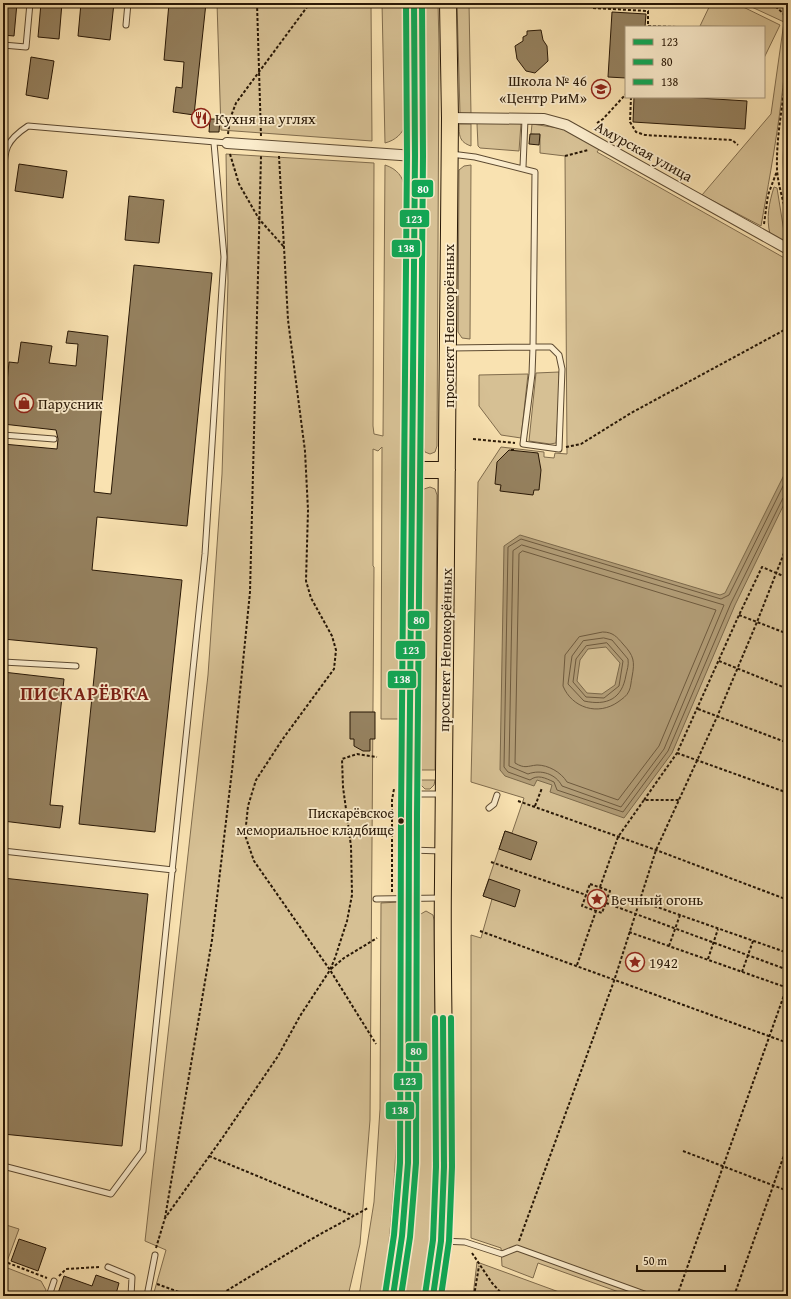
<svg xmlns="http://www.w3.org/2000/svg" width="791" height="1299" font-family="'Gentium Book Plus',serif">
<style>
.green{fill:#d6c094;stroke:#806c4d}
.water{fill:#b29d77;stroke:#7b684a;fill-rule:evenodd}
.lines{fill:none;stroke-linecap:round;stroke-linejoin:round}
.shore{stroke:#6e5a3e;stroke-width:1}
.building{fill:#95815f;stroke:#291806}
.service-casing{stroke:#5d4a31;stroke-width:7}
.minor-casing{stroke:#5d4a31;stroke-width:12}
.primary-casing{stroke:#291806;stroke-width:18}
.path{stroke:#291806;stroke-width:2;stroke-dasharray:3 2;stroke-linecap:butt}
.service{stroke:#fbeccc;stroke-width:5}
.minor{stroke:#fbeccc;stroke-width:10}
.primary{stroke:#f9e2b1;stroke-width:16}
.bus-1-casing{stroke:#fbeccc;stroke-width:9}
.bus-2-casing{stroke:#fbeccc;stroke-width:9}
.bus-3-casing{stroke:#fbeccc;stroke-width:9}
.bus-1{stroke:#10a855;stroke-width:6}
.bus-2{stroke:#10a855;stroke-width:6}
.bus-3{stroke:#10a855;stroke-width:6}
.bus-dot{fill:#291806;stroke:#fbeccc;stroke-width:1.5}
.labels{text-anchor:middle;dominant-baseline:central;stroke-width:3.5;stroke-linejoin:round;paint-order:stroke}
.bus-label{font-size:14px;fill:#291806;stroke:#fbeccc;text-anchor:end}
.poi-label{font-size:15px;fill:#291806;stroke:#fbeccc;text-anchor:start}
.street-label{font-size:15px;fill:#291806;stroke:#fbeccc}
.district-label{font-size:19px;font-weight:bold;letter-spacing:1px;fill:#7a1f14;stroke:#fbeccc}
.line-badge{stroke:#fbeccc;stroke-width:1.5}
.badge-label{font-size:11px;text-anchor:middle;font-weight:bold;fill:#fff}
</style>
<rect width="100%" height="100%" fill="#f9e2b1"/>
<filter id="stains"><feTurbulence type="fractalNoise" baseFrequency=".005" numOctaves="4"/><feColorMatrix values="0 0 0 0 .2 0 0 0 0 .09 0 0 0 0 .02 0 0 0 .5 -.17"/></filter>
<radialGradient id="worn" r=".72"><stop offset=".6" stop-color="#630" stop-opacity="0"/><stop offset="1" stop-color="#630" stop-opacity=".3"/></radialGradient>
<path class="green" d="M217,3H371L372,141L221,130Z
M382,3H404L406,124C402,134 396,140 385,143Z
M423,3H438L439,44L437,446L435,452L430,454L425,452L423,446L425,119Z
M457,3H469L471,114H460Z
M711,3H735L780,25L764,58V27L700,26Z
M743,3H788C788,78 774,153 761,226L702,195L771,114L784,22Z
M788,104V197C779,167 785,134 788,104Z
M480,122L521,123L519,151L480,148L478,146L477,124Z
M459,124H471V146C459,142 459,135 459,124Z
M532,124L565,129L600,148L597,152L788,260V1296H630L538,1263L533,1278L502,1266L501,1248L471,1238V935L481,938L492,899L483,896L505,831L512,833L524,798L471,782L478,482L501,447L544,452V457L554,458L555,453L567,454L565,156L540,153V135L531,134Z
M226,154L374,163L373,426L374,434L383,436L385,165C397,169 403,176 405,189L401,719H381L382,447L378,451L373,449V566L374,567L370,1120L360,1244L348,1296H153L166,1250L145,1241L208,675L222,474L228,282Z
M471,165L470,339L462,338L458,332L459,170L464,166Z
M774,187L777,188L786,244L770,234C766,218 769,203 774,187Z
M559,372L560,385L556,443L550,444L529,441L536,373Z
M528,374L521,438L501,435L479,406V375Z
M430,487L435,489L437,495L435,770H420L422,495L424,489Z
M420,780H435L434,785L430,789H425L421,785Z
M400,902C398,1033 402,1166 382,1296H359L374,1202L380,1109L381,903Z
M426,911L433,915L434,920C435,1044 440,1173 423,1296H402C423,1172 417,1045 418,920L419,915Z
M3,1224L19,1229L5,1267L41,1281L46,1290L44,1296H3Z
M477,1262L570,1296H473Z"/>
<path class="water" d="M788,467V496L735,605L672,753L624,818L550,792L552,785L537,780L534,786L505,776L500,770L504,546L520,535L720,595L725,593ZM606,647L620,663L615,685L602,694L587,693L577,681L580,660L588,649Z"/>
<g class="lines">
<path class="shore" d="M788,476L729,595L721,599L521,539L508,547L504,767L508,772L530,780C538,774 545,778 554,782L557,790L623,812L668,751L731,603L783,498L788,495
M522,545L724,605L664,749L621,807L562,786C556,774 541,769 528,774L509,766L513,551Z
M523,551L716,610L659,746L618,800L567,782C561,772 548,765 537,765C527,766 525,769 515,763L519,554Z
M603,632C613,632 617,637 623,644C634,656 635,661 632,677C631,681 631,687 629,691C627,696 622,699 618,702C598,716 572,708 563,686L565,655L579,637Z
M604,638L612,640L628,659C629,665 627,670 626,675C622,699 607,706 584,701L568,684L572,656L583,641Z
M607,643L623,661L619,686L604,698L586,697L573,682L576,659L586,646Z"/>
</g>
<path class="building" d="M3,3H17L14,36L3,35Z
M41,3H62L59,39L38,37Z
M81,3H114L110,40L78,36Z
M169,3H206L194,115L173,112L176,87L182,88L184,62L164,60Z
M612,12L646,14L645,27H626V78L608,77Z
M541,30L543,40L547,46L548,61L535,73L526,71L517,59L515,46L523,41V37L527,35V31Z
M31,57L54,61L48,99L26,95Z
M634,97H683L747,101L745,129L633,122Z
M210,119H220L219,132H209Z
M530,134H540L539,145L529,144Z
M19,164L67,171L63,198L15,191Z
M129,196L164,200L159,243L125,240Z
M134,265L212,273L187,526L97,517L92,570L182,580L155,832L79,824L97,648L3,639V444L57,449L58,439L56,430L3,424L9,362L18,363L21,342L52,346L49,363L76,366L78,344L66,343L68,331L108,336L94,492L111,494Z
M509,450L538,453L541,470L539,490H534L533,495L500,491L501,485L495,484L497,462Z
M3,672L64,679L50,805L63,806L60,828L3,821Z
M350,712H375V739H370V751H363L354,746V739H350Z
M505,831L537,842L531,860L499,849Z
M3,878L148,894L122,1146L3,1134Z
M489,879L520,890L515,907L483,896Z
M19,1239L46,1248L38,1271L11,1261Z
M96,1275L119,1283L116,1294L113,1293L112,1296H57L64,1276L92,1286Z"/>
<g class="lines">
<defs>
<path id="service" d="M126,25L128,3
M3,45L26,47L30,3
M523,167L525,119
M3,181C5,153 2,143 28,126L227,143
M533,347H551L559,355L562,369L559,449L523,444L532,374Z
M450,348L533,347L535,172L475,157L451,154
M3,435L54,439
M3,662L76,666
M410,794H442
M489,808L494,804L497,795
M410,850L442,851
M3,851L173,870
M376,899L441,898
M3,1166L111,1194L143,1151L205,554L224,257L214,143
M441,1241L465,1242L502,1254L517,1248L650,1296
M108,1267L132,1277L131,1296
M49,1296L54,1281
M147,1296L155,1255"/>
<path id="minor" d="M450,118L544,119L566,125L788,249
M227,143L415,156"/>
<path id="primary" d="M412,470H447
M393,1296L402,1236L408,1163L409,816L415,156L414,3
M433,1296C451,1159 441,1020 443,882C445,627 448,373 450,118L448,3"/>
</defs>
<use href="#service" class="service-casing"/>
<use href="#minor" class="minor-casing"/>
<use href="#primary" class="primary-casing"/>
<path class="path" d="M257,3L261,136
M772,3L788,18
M593,8L648,11V27
M648,26L678,27
M788,58C785,95 776,132 777,169C778,186 784,203 788,220
M631,97L630,122L636,132L645,135L732,140L738,145
M597,123L603,119L626,94
M228,134L230,119L236,103L310,3
M230,154L239,184L259,219L284,247
M279,156L288,320L305,451L308,510L306,581L311,598L332,636L336,650L334,669L282,740L256,780L248,806L245,835L254,861L330,970L376,1044
M565,156L588,150
M764,224L768,195L777,171
M473,439L515,443
M566,447L581,444L631,413L788,328
M511,450H516
M739,615L788,634
M719,661L788,689
M698,709L788,743
M677,753L788,793
M644,800L677,753L739,615L762,567L788,578
M518,801L656,850L788,900
M535,806L542,788
M491,862L586,895
M590,884L610,891L602,913L582,906Z
M600,887L618,837L644,800H680
M392,892V800L394,789
M640,901L788,953
M606,903L788,970
M480,931L788,1043
M629,932L788,988
M669,946L680,915
M708,959L718,929
M577,965L596,911
M331,969L344,958L377,938
M742,972L753,941
M683,1151L788,1191
M209,1156L354,1216
M165,1218L212,940L233,762L250,592L261,156
M519,1241L614,981L656,850L717,717L757,622L788,543
M156,1248L165,1218L223,1137L278,1056L300,1016L330,970L335,958L347,921L352,895L351,846L343,787L342,759L357,754L377,757
M472,1253L492,1283L504,1296
M3,1261L47,1278
M59,1276L66,1269L99,1267
M157,1284L190,1296
M218,1296L315,1237L368,1208
M474,1296L479,1266
M677,1296L788,984
M734,1296L788,1144"/>
<use href="#service" class="service"/>
<use href="#minor" class="minor"/>
<use href="#primary" class="primary"/>
<defs>
<path id="bus-1" d="M393,1296L402,1236L408,1163L409,816L415,156L414,3
M433,1296L441,1241L444,1167L443,1018"/>
<path id="bus-2" d="M401,1296L410,1237L416,1163L417,816L423,156L422,3
M441,1296L449,1241L452,1167L451,1018"/>
<path id="bus-3" d="M385,1295L394,1235L400,1163L401,816L407,156L406,3
M425,1295L433,1240L436,1167L435,1018"/>
</defs>
<use href="#bus-1" class="bus-1-casing"/>
<use href="#bus-2" class="bus-2-casing"/>
<use href="#bus-3" class="bus-3-casing"/>
<use href="#bus-1" class="bus-1"/>
<use href="#bus-2" class="bus-2"/>
<use href="#bus-3" class="bus-3"/>
</g>
<defs>
<symbol id="school-ring" viewBox="-11 -11 22 22"><circle r="9.5" fill="#fbeccc" stroke="#8f2418" stroke-width="1.5"/><path d="M0-5L7-2L0 1L-7-2ZM-4 1L0 2.5L4 1V4Q0 6-4 4Z" fill="#8f2418"/></symbol>
<symbol id="restaurant-ring" viewBox="-11 -11 22 22"><circle r="9.5" fill="#fbeccc" stroke="#8f2418" stroke-width="1.5"/><path d="M-5-6h1v4h1v-4h1v4h1v-4h1v5L-1.5 .5V6h-2V.5L-5-1ZM5-6V6H3V1.5H1.5Q1.5-4 5-6Z" fill="#8f2418"/></symbol>
<symbol id="shop-ring" viewBox="-11 -11 22 22"><circle r="9.5" fill="#fbeccc" stroke="#8f2418" stroke-width="1.5"/><path d="M-5-2.5h2.3a2.7 3.5 0 0 1 5.4 0H5L5.5 6h-11ZM-1.5-2.5h3a1.5 2.3 0 0 0-3 0Z" fill="#8f2418"/></symbol>
<symbol id="sight-ring" viewBox="-11 -11 22 22"><circle r="9.5" fill="#fbeccc" stroke="#8f2418" stroke-width="1.5"/><path d="M0-6L1.8-2.2L6-1.7L2.9 1.2L3.7 5.4L0 3.3L-3.7 5.4L-2.9 1.2L-6-1.7L-1.8-2.2Z" fill="#8f2418"/></symbol>
</defs>
<g fill-rule="evenodd">
<use href="#school-ring" x="590" y="78" width="22" height="22"/>
<use href="#restaurant-ring" x="190" y="107" width="22" height="22"/>
<use href="#shop-ring" x="13" y="392" width="22" height="22"/>
<use href="#sight-ring" x="586" y="888" width="22" height="22"/>
<use href="#sight-ring" x="624" y="951" width="22" height="22"/>
</g>
<circle class="bus-dot" cx="401" cy="821" r="3.5"/>
<g class="labels">
<g class="bus-label">
<text x="394" y="813">Пискарёвское<tspan x="394" dy="17">мемориальное кладбище</tspan></text>
</g>
<g class="poi-label">
<text x="587" y="80" text-anchor="end">Школа № 46<tspan x="587" dy="17">«Центр РиМ»</tspan></text>
<text x="215" y="118">Кухня на углях</text>
<text x="38" y="403">Парусник</text>
<text x="611" y="899">Вечный огонь</text>
<text x="649" y="962">1942</text>
</g>
<g class="street-label">
<text transform="translate(644 151) rotate(29)">Амурская улица</text>
<text transform="translate(448 326) rotate(-90)">проспект Непокорённых</text>
<text transform="translate(445 650) rotate(-89)">проспект Непокорённых</text>
</g>
<g class="district-label">
<text x="85" y="693">ПИСКАРЁВКА</text>
</g>
</g>
<g class="line-badge">
<rect x="411" y="179" width="23" height="19" rx="4" fill="#10a855"/>
<rect x="399" y="209" width="31" height="19" rx="4" fill="#10a855"/>
<rect x="391" y="239" width="30" height="19" rx="4" fill="#10a855"/>
<rect x="407" y="610" width="23" height="20" rx="4" fill="#10a855"/>
<rect x="395" y="640" width="31" height="20" rx="4" fill="#10a855"/>
<rect x="387" y="670" width="30" height="19" rx="4" fill="#10a855"/>
<rect x="405" y="1042" width="23" height="19" rx="4" fill="#10a855"/>
<rect x="393" y="1072" width="30" height="19" rx="4" fill="#10a855"/>
<rect x="385" y="1101" width="30" height="19" rx="4" fill="#10a855"/>
</g>
<g class="badge-label">
<text x="423" y="193">80</text>
<text x="414" y="223">123</text>
<text x="406" y="252">138</text>
<text x="419" y="624">80</text>
<text x="411" y="654">123</text>
<text x="402" y="683">138</text>
<text x="416" y="1055">80</text>
<text x="408" y="1085">123</text>
<text x="400" y="1114">138</text>
</g>
<rect width="791" height="1299" fill="none" stroke="#f9e2b1" stroke-width="16"/>
<rect x="4" y="4" width="783" height="1291" fill="none" stroke="#291806" stroke-width="2"/>
<rect x="8" y="8" width="775" height="1283" fill="none" stroke="#291806"/>
<rect x="625" y="26" width="140" height="72" fill="#fbeccc" stroke="#a7977d"/>
<rect x="633" y="39" width="20" height="6" fill="#10a855" stroke="#a7977d"/>
<text x="661" y="46" font-size="12" fill="#291806">123</text>
<rect x="633" y="59" width="20" height="6" fill="#10a855" stroke="#a7977d"/>
<text x="661" y="66" font-size="12" fill="#291806">80</text>
<rect x="633" y="79" width="20" height="6" fill="#10a855" stroke="#a7977d"/>
<text x="661" y="86" font-size="12" fill="#291806">138</text>
<path d="M637 1265v6h88v-6" fill="none" stroke="#291806" stroke-width="2"/>
<text x="643" y="1265" font-size="12" fill="#291806" stroke="#fbeccc" stroke-width="3" paint-order="stroke">50 m</text>
<rect width="100%" height="100%" filter="url(#stains)"/>
<rect width="100%" height="100%" fill="url(#worn)"/>
</svg>
